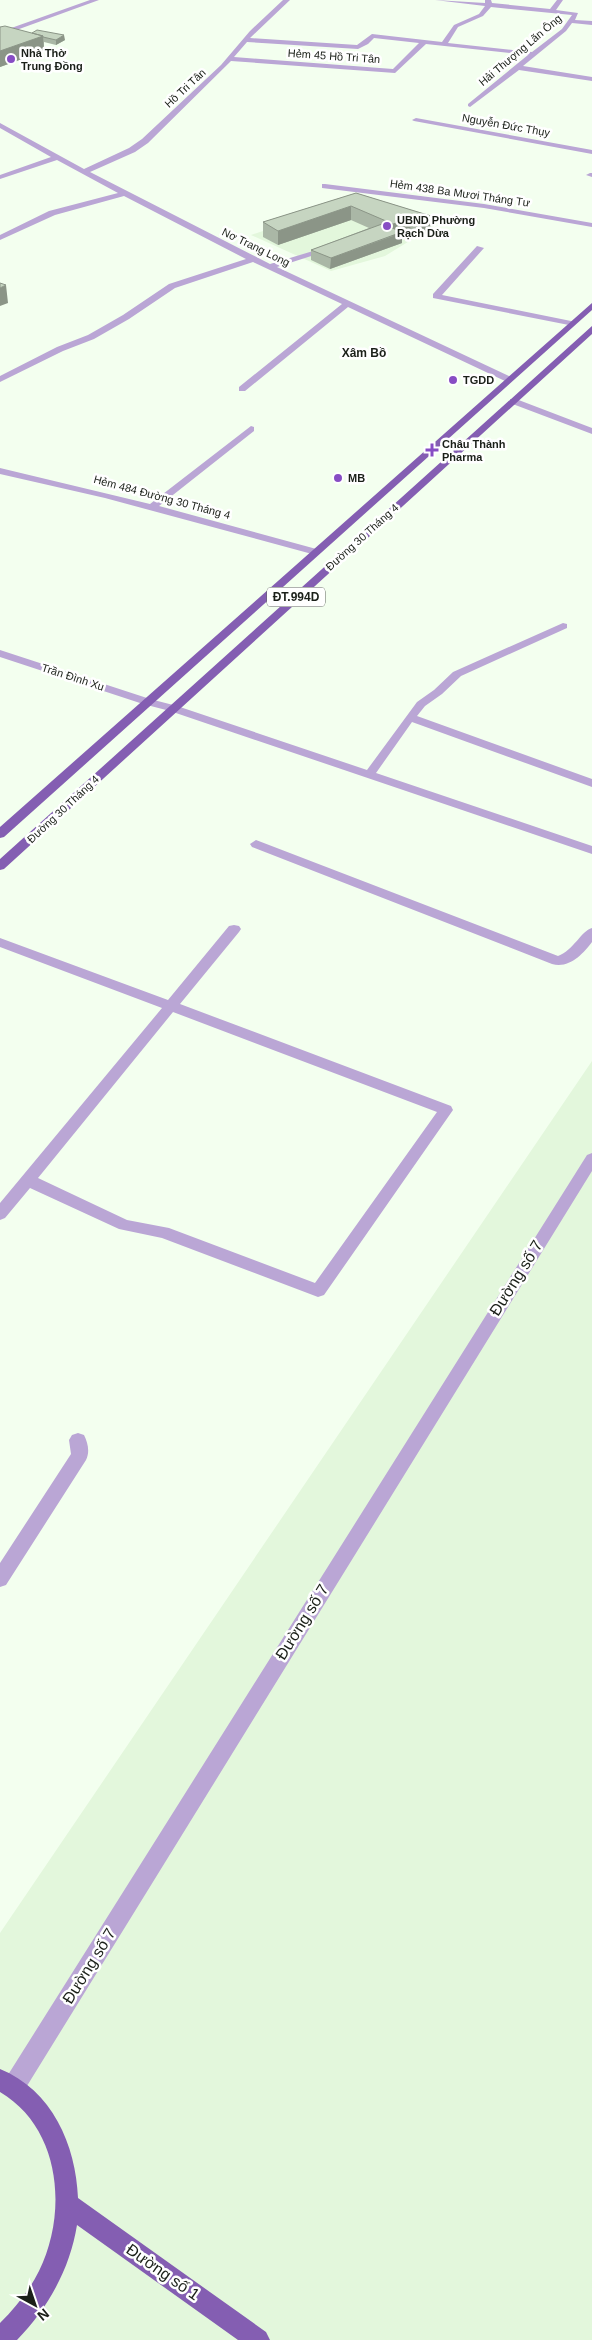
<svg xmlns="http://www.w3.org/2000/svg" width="592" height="2340" font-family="Helvetica,sans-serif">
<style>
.built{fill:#e3f7dc}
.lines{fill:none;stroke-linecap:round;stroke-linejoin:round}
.minor{fill:#baa6d5;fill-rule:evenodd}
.major{fill:#845eb2;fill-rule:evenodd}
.wall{fill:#aab7a6}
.shaded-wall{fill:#8b9587}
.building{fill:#c6d5c1;stroke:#8b9587}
.poi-dot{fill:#874dc4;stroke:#fff;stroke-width:2}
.labels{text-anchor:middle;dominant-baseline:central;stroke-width:5;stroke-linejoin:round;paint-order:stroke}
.far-street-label{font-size:11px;fill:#1b2019;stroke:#fff}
.far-poi-label{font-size:11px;font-weight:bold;fill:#1b2019;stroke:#fff;text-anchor:start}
.far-neighbourhood-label{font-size:12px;font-weight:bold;fill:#1b2019;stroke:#fff}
.shield{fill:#fff;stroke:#5f635e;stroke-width:1}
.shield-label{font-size:12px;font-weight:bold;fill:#1b2019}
.near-street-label{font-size:16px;fill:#1b2019;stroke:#fff}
</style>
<rect width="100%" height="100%" fill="#f3ffef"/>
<path class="built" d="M357,199L442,221L385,256L331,271L251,235Z
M592,1061V2340H0V1933Z"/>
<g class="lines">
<path class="minor" d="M90,0H99L0,36V32Z
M283,0H290L250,38L357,45L372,34L442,42L454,25L479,14L485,6L435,0L485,3V0H491L492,3L550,9L557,0H563L556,10L578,13L575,20L592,21V25L572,23L566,31L523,66L592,77V81L519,70L470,107L468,106V104L528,55L426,44L395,73L231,61L148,143L135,152L90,172L270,264L333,245V249L277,267L511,377V381H505L348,307L245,391H239V387L342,304L253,262L175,288L129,319L94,339L63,351L0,382V376L57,347L88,335L123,315L169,284L246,259L124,196L55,215L0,240V235L49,211L118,193L57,160L0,179V175L51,157L0,128V123L84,169L129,148L142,139L221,65L250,31ZM491,7L572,15L562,29L532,52L448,43L458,27L483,16ZM374,38L419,43L393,69L234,57L247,42L358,49L368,44Z
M416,118L592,150V154L414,121L412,120Z
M590,173H592V177L586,175Z
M325,184L484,204L592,223V227L484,208L322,188V184Z
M477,246L484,248L442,295L571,321L574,322V326L433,298V294Z
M510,399H516L592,428V434L510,403Z
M251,426L254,427V431L159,506L320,550V554H312L105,498L0,474V468L150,504Z
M563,623L567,624V628L461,676L442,694L425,706L417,716L592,779V787L412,722L376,773L592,846V854L170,711L143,704L0,657V650L150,699L177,706L367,770L417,702L434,690L453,672Z
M256,840L558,956C574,950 581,931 592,928V942C583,954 569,969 552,964L252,847L250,844Z
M234,925L239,926L241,929L239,932L180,1004L451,1106L453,1110L324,1295L318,1297L162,1238L119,1229L30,1188L5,1218L0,1220V1203L162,1008L0,947V938L168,1000L229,926ZM173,1012L437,1112L315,1283L169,1228L127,1220L38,1178Z
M592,1153V1171L22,2094L14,2097L6,2094L3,2086L6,2078L587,1155Z
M78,1433L84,1435C88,1443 90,1452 86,1460L6,1585L0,1587V1563L71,1454L69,1440L72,1435Z"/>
<path class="major" d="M592,303V310L4,837L0,838V827Z
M592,326V334L4,869L0,870V859Z
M0,2069C52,2090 76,2145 78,2198L266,2332L270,2340H238L77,2225C70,2269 48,2308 17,2340H0V2323C16,2307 29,2291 39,2271C68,2212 61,2128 0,2092Z"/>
</g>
<path class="wall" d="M0,27L32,33L65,40L56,45L44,42V51L0,67Z
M356,193L431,216L430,231L420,236L410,233L402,236V243L330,269L311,260V250L369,228L351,220L278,245L263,237V222Z"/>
<path class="shaded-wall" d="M64,35L65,40L56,45V40Z
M43,36L44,51L0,67V51Z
M351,206V220L278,245V231Z
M431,216L430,231L420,236L421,222Z
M411,218L410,233L402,236V243L330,269L331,258L393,236V224Z
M6,285L8,303L0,306V288Z"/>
<path class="building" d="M5,26L43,36L0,51V27Z
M37,30L64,35L56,40L43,37V36L32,33Z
M356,193L431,216L421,222L411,218L393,224L351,206L278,231L263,222Z
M382,224L402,232L331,258L311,250Z
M0,283L6,285L0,288Z"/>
<g class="poi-dot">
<circle cx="11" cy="59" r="5"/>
<circle cx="387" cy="226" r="5"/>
<circle cx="453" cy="380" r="5"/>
<path d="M429.5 442.5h5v5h5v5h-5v5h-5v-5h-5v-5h5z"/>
<circle cx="338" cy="478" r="5"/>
</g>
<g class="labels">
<g class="far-street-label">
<text transform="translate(520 50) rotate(-40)">Hải Thượng Lãn Ông</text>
<text transform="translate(334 56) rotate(4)">Hẻm 45 Hồ Tri Tân</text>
<text transform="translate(185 88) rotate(-43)">Hồ Tri Tân</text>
<text transform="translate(506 125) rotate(10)">Nguyễn Đức Thụy</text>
<text transform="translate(460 193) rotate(8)">Hẻm 438 Ba Mươi Tháng Tư</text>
<text transform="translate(256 247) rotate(26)">Nơ Trang Long</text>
<text transform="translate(162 497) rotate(15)">Hẻm 484 Đường 30 Tháng 4</text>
<text transform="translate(362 537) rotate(-42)">Đường 30 Tháng 4</text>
<text transform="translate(73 677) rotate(18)">Trần Đình Xu</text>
<text transform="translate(63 809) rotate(-43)">Đường 30 Tháng 4</text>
</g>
<g class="far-poi-label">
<text x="21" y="53">Nhà Thờ<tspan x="21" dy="13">Trung Đồng</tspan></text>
<text x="397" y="220">UBND Phường<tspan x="397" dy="13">Rạch Dừa</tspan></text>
<text x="463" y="380">TGDD</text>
<text x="442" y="444">Châu Thành<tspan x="442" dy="13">Pharma</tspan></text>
<text x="348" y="478">MB</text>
</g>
<g class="far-neighbourhood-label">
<text x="364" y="353">Xâm Bồ</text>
</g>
<rect class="shield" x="267" y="587.5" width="58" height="19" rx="4"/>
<g class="shield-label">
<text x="296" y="597">ĐT.994D</text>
</g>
<g class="near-street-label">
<text transform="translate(516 1278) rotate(-58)">Đường số 7</text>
<text transform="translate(302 1622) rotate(-58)">Đường số 7</text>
<text transform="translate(89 1966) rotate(-58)">Đường số 7</text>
<text transform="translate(163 2272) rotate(35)">Đường số 1</text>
</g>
</g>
<g transform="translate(35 2305) rotate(140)" stroke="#ffffff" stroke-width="4" paint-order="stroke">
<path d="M0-4L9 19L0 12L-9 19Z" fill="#1b2019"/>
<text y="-8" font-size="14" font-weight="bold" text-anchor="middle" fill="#1b2019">N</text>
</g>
</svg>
